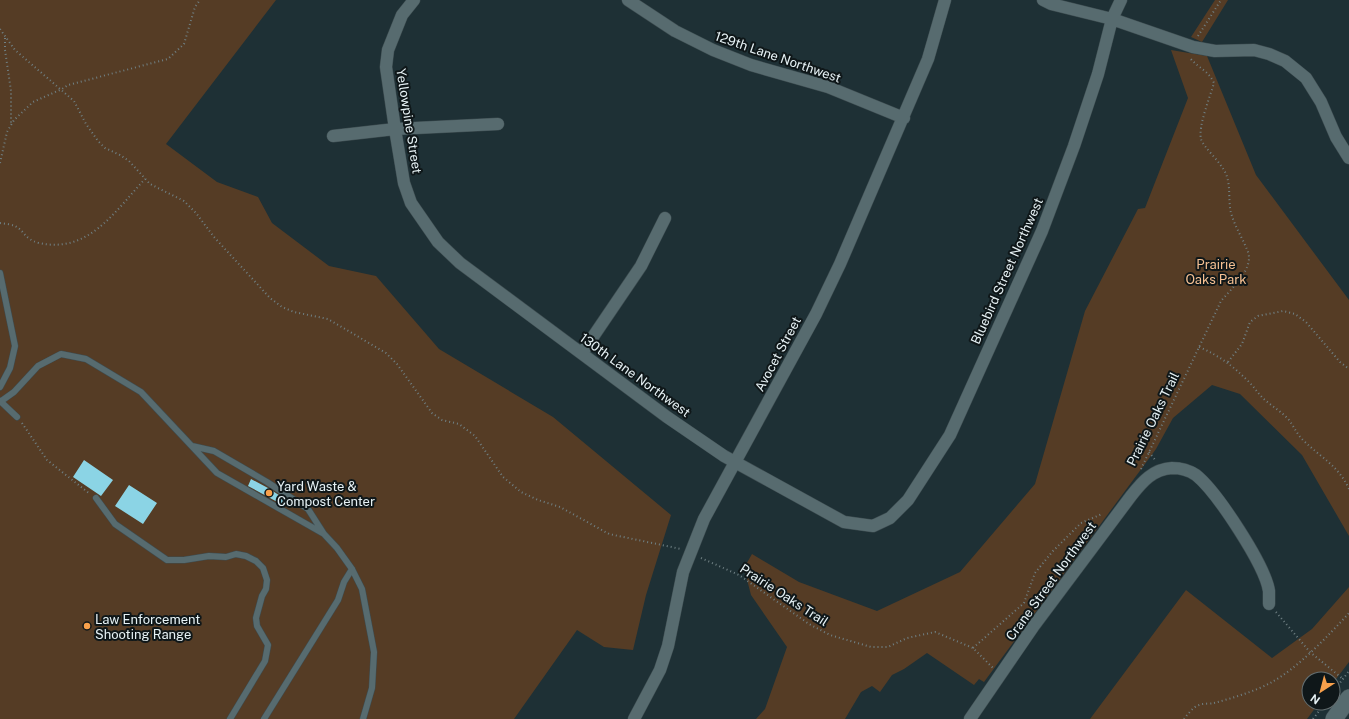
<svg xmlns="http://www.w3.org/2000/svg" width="1349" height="719" font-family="'Public Sans',sans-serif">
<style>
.green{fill:#553c25}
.building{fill:#8bd4e5}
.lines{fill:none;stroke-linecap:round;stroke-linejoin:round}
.service-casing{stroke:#3d4c50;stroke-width:7}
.minor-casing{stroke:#3d4c50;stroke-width:13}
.secondary-casing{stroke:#3d4c50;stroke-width:18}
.path{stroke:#708084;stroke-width:2;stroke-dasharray:1 3;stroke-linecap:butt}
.service{stroke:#576b6f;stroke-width:6}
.minor{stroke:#576b6f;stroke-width:12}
.secondary{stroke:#576b6f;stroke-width:17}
.poi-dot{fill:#f8a04b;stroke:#0f1719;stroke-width:1.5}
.labels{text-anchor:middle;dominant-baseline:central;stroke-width:4;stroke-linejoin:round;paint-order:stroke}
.street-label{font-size:13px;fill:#e7f2f5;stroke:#0f1719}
.park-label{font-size:13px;fill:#f6c193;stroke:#0f1719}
.poi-label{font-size:13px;fill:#e7f2f5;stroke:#0f1719;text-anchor:start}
</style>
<rect width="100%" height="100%" fill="#1e3035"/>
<path class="green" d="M0,0H276L166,144L217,182L258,197L272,223L329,266L376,276L439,349L553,417L671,515L646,595L633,650L604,647L577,630L514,719H0Z
M1215,0H1228L1202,42L1191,37Z
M1171,50L1207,56L1256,175L1349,300V536L1302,455L1240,394L1212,385L1173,418L1156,449L984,682L979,679L974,685L927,653L904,669L892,675L880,692L872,686L861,692L845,719H756L765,709L787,647L751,595L744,568L752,554L799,582L877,611L960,572L1035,484L1085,311L1138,209L1145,208L1188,98Z
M1349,587V662L1333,683V679H1309V703H1319L1307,719H1090L1186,590L1272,658L1312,629Z"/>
<path class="building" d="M84,460L113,480L101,496L73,477Z
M251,479L268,488L285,499L281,504L248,486Z
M129,485L157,503L143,524L115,506Z"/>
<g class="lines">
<defs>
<path id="service" d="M0,273L15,346L10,368L0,387
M0,401L17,417
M0,402L14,392L38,366L61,354L86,359L141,392L217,473L324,534
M192,446L214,451L267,482L308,509L324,534L337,548L352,569L362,589L374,652L372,688L363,719
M96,498L115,524L167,560H184L209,556L226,557L236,554L246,556L256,561L263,568L267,580L266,589L262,596L256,618L257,626L268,645L265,661L230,719
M264,719L338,600L344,582L352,569"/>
<path id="minor" d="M414,0L402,15L388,50L386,67L395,129L404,183L411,203L438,242L460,263L667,417L724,456L844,522L873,526L890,518L908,500L950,435L1042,231L1074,146L1098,74L1112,19L1121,0
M628,0L675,31L713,50L751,65L828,87L904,118
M1043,0L1051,4L1112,19L1193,47L1215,51L1254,50L1269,54L1285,61L1306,78L1321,102L1336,137L1349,158
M333,136L395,129L498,124
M582,353L641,266L665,218
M634,719L660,670L668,646L683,572L704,519L816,314L840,264L928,59L945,0
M970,719L1033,627L1131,496C1142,482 1153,469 1172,468C1180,468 1190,471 1196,475C1217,492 1265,565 1269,591C1269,595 1269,600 1269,604"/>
<path id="secondary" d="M1334,719L1349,698"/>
</defs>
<use href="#service" class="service-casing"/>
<use href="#minor" class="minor-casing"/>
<use href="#secondary" class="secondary-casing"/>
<path class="path" d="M0,29L15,50L74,101L86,124L98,141L105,148L120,155L129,161L150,184L184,201L196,213L214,237L270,298L282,307L294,312L328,319L386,353L397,364L432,413L442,420L459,424L475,436L503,477L521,492L538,500L560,507L609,534L681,549
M1198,36L1221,0
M5,38V50L11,91V125
M0,163L7,132L14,120L33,102L62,89L68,85L168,59L184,44L195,7L200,0
M0,223C5,224 11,224 15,226C25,231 24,239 39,243C89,254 115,211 145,179
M1199,347C1220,356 1233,366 1249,382C1255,388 1259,395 1265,400C1273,407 1282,412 1289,420C1294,427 1297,434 1303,440C1321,458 1338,465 1349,489
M1228,362L1242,344L1250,322L1258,316L1283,311L1295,314L1306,322L1340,362L1349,369
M22,423L47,460L90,494
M1149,452L1156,461
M1141,469L1221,301C1231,289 1254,269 1248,252C1243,239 1235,227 1231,213C1228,201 1231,186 1226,174C1221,162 1203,147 1201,139C1198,126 1210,97 1214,83C1209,71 1198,68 1190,58
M701,558L739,575L809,624L830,635L871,647H888L907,638L935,632L973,648L993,668
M1276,612L1310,652L1343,679
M973,648L1024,603L1035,573L1052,552L1081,523L1102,514
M1333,692L1349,671
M1184,719C1188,714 1193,707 1199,705C1204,703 1210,704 1214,703C1233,698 1256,691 1272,682C1298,668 1329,635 1349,613
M1313,719L1325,703"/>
<use href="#service" class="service"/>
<use href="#minor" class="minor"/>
<use href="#secondary" class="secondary"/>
</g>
<g class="poi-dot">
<circle cx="269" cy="493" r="4"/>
<circle cx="87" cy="626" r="4"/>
</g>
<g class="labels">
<g class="street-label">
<text transform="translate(778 57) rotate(19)">129th Lane Northwest</text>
<text transform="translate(409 121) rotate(81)">Yellowpine Street</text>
<text transform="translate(1007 271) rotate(-66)">Bluebird Street Northwest</text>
<text transform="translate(778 354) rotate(-62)">Avocet Street</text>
<text transform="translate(635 375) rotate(36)">130th Lane Northwest</text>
<text transform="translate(1153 419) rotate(-64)">Prairie Oaks Trail</text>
<text transform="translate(1051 581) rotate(-54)">Crane Street Northwest</text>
<text transform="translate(784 595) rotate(33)">Prairie Oaks Trail</text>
</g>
<g class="park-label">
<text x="1216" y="264">Prairie<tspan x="1216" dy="15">Oaks Park</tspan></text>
</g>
<g class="poi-label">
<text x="277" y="486">Yard Waste &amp;<tspan x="277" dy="15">Compost Center</tspan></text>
<text x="95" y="619">Law Enforcement<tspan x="95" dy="15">Shooting Range</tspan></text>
</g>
</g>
<g transform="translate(1321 691) rotate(216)"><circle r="19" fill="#0f1719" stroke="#656f71"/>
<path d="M0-3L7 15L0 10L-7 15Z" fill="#f8a04b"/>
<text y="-6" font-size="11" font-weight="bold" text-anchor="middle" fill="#e7f2f5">N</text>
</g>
</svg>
